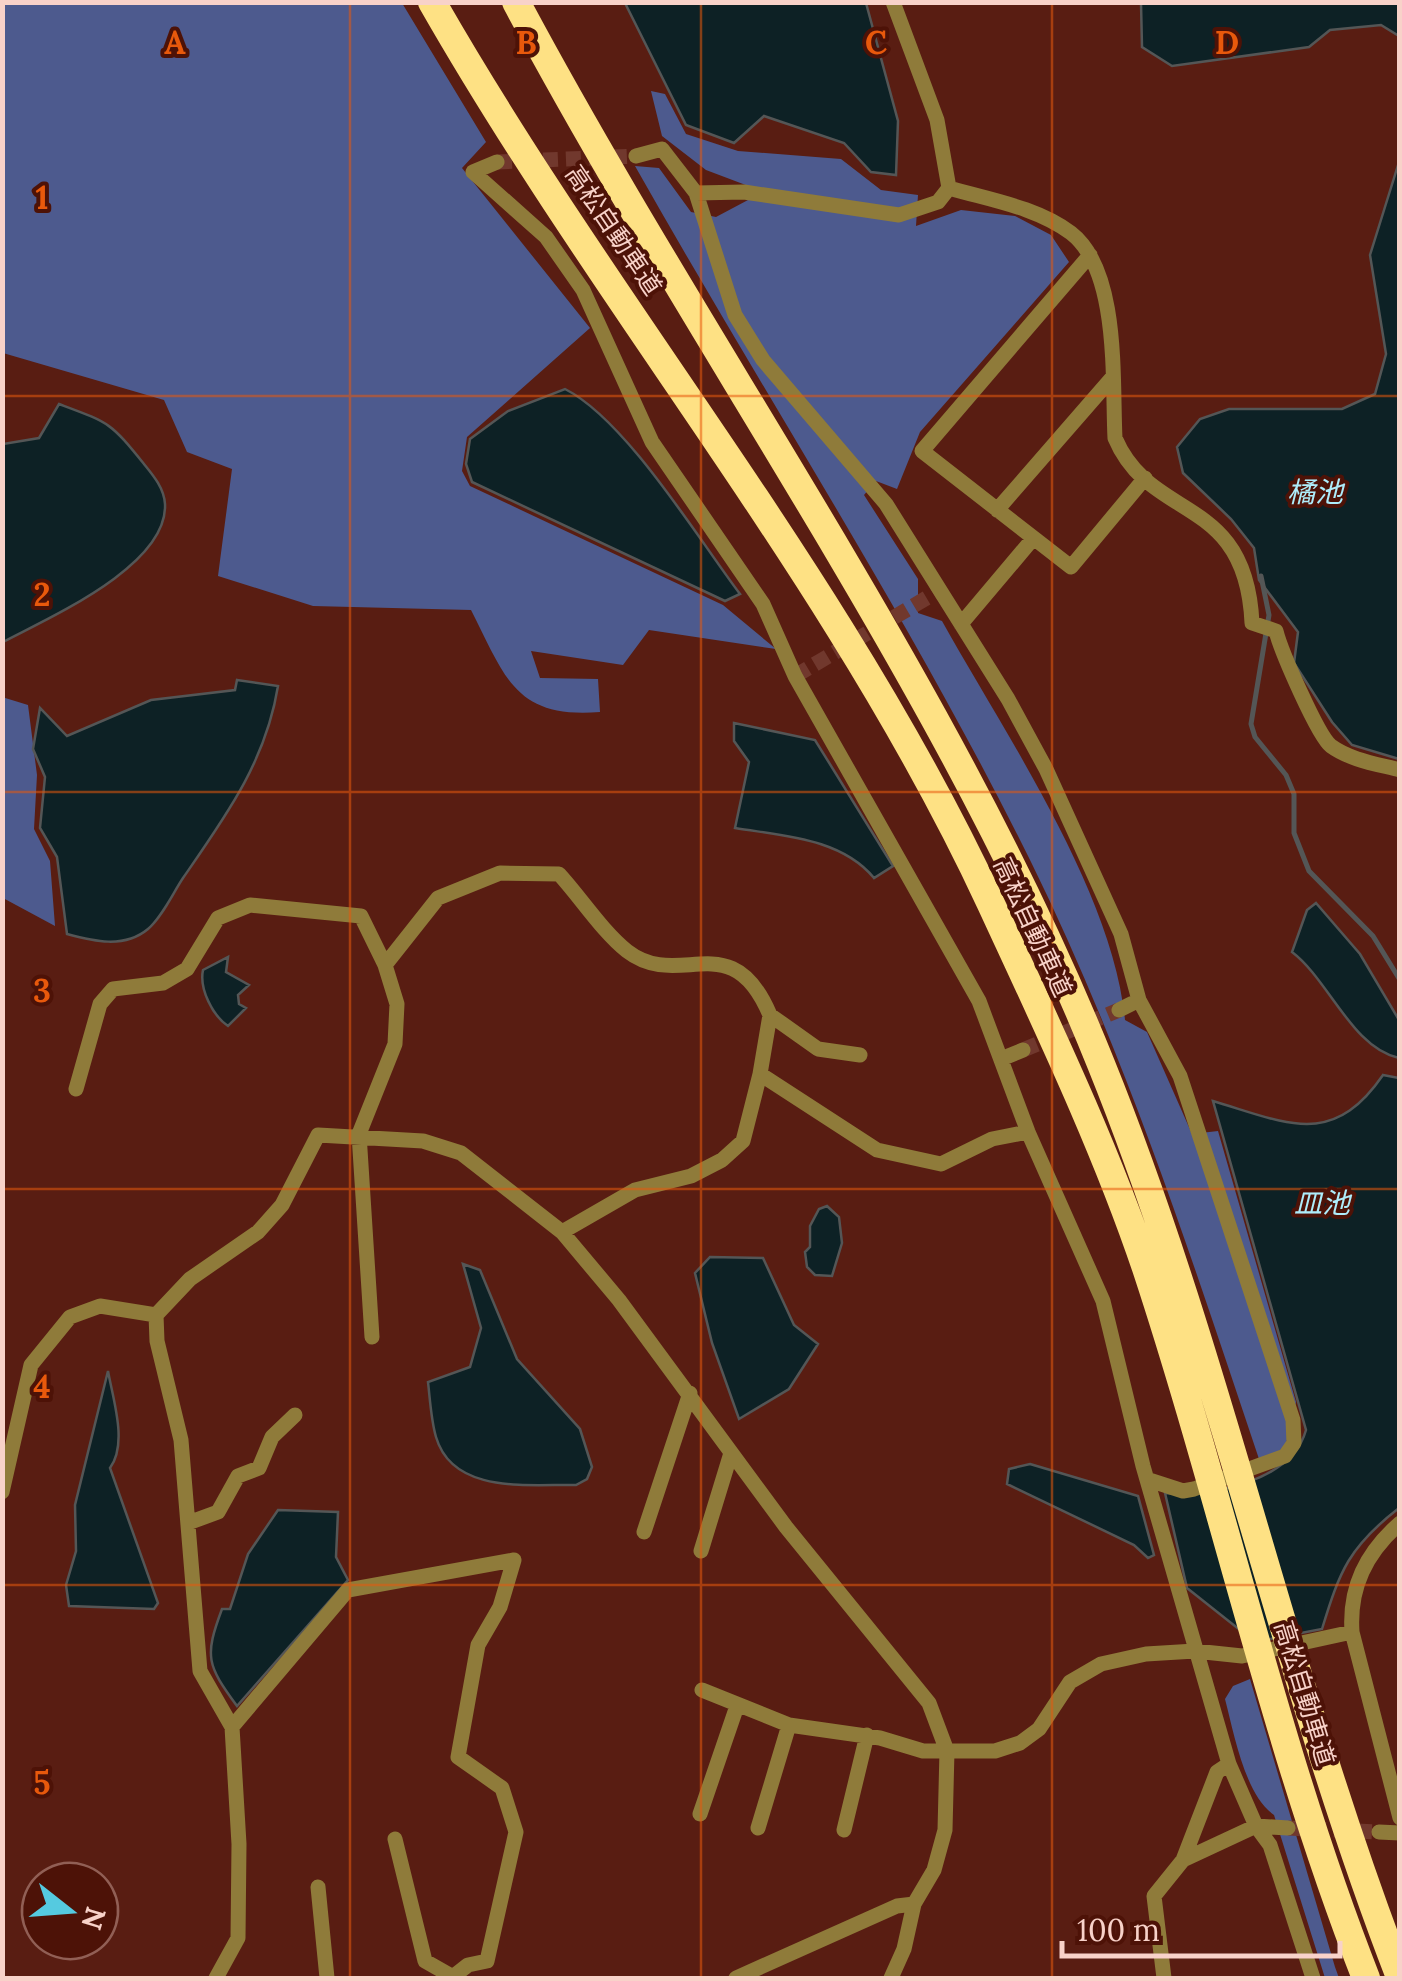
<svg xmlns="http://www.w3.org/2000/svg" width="1402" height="1981" font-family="Lora,'Noto Sans JP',serif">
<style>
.green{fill:#4d5a8e}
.water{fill:#0d2125;stroke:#545656;stroke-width:2.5}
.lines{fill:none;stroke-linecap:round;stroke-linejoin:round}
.stream{stroke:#545656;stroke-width:5}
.minor-tunnel{stroke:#71382d;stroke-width:15;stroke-dasharray:15 8;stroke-linecap:butt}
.minor{stroke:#8f7b3a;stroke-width:15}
.motorway{stroke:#fee184;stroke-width:28}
.grid{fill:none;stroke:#e8590c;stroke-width:2.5;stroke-opacity:0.55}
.labels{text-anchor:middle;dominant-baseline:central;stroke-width:8;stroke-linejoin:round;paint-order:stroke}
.street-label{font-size:25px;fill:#f8d2c9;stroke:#4d1207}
.water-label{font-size:28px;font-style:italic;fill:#aeedfb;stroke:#4d1207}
.grid-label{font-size:32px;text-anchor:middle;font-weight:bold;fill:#e8590c;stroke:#4d1207;stroke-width:8;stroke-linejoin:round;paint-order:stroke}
</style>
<rect width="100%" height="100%" fill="#591d12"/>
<path class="green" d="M2,3H402L486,142L462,168L590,328L467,437L462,471L470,486L723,605L776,649L649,630L623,665L531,651L540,678L598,679L600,712C514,719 505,676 471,610L313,606L218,576L232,469L187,452L164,400L3,353Z
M651,91L665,94L686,134L738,151L841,159L881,190L918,195L916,226L961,210L1015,216L1051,235L1069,262L920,432L897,489L876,481L864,495L918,579V613L942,621C1005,734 1113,892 1125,1020L1147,1032L1192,1134L1218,1131L1296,1402L1285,1448L1260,1462C1192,1259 1126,1055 1031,862C913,623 766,398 635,166L659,168L691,212L716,217L748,200L751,187L706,170L662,136Z
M2,697L28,705L37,775L34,829L50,861L55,926L3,898Z
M1250,1679L1335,1967L1339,1978H1325L1274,1815C1245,1795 1234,1734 1225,1699L1233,1686Z"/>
<path class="water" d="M625,3H866L898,121L896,175L871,172L844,143L764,116L734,143L686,125Z
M1141,3H1399V36L1381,25L1330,30L1309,47L1172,66L1142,47Z
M1399,162V759L1352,745L1332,722L1294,663L1298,632L1259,580L1254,548L1231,519L1183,473L1177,447L1200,419L1229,409H1342L1375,394L1386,354L1370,255Z
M565,389C626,420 697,537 740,594L725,601L472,482L466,464L470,439L508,411Z
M59,404C110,423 110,422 144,464C153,475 164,488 165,504C168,566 48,618 3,642V444L39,438Z
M237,680L278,686C266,761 226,816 183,878C173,893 162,917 148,929C124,949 93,941 67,934L57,857L40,828L45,777L33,749L40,708L67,736L151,700L235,690Z
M734,723L815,740L893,866L874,878C841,838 783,836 735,828L749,762L734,741Z
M1316,903L1360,954L1399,1020V1058C1352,1048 1329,980 1292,952L1307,910Z
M228,957L226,972L249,985L238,995L239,1004L246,1008L228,1026C213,1016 199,989 203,970Z
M1383,1075L1399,1078V1508C1349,1547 1340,1570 1322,1629L1255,1642L1187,1588L1165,1493C1212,1497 1292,1481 1306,1430L1213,1101C1287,1123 1332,1149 1383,1075Z
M827,1206L839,1217L842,1243L832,1276L815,1275L807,1267L805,1252L810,1247V1226L819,1209Z
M710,1257L763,1258L794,1325L818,1344L789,1389L739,1419L712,1343L695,1273Z
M463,1264L480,1270L517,1359L580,1429L592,1467L587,1479L576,1485C530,1484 453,1495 436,1437C431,1420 430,1399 428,1382L470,1367L481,1328Z
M108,1371C113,1399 128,1444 110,1468L158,1603L154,1609L69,1606L66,1585L76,1551L75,1505Z
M1030,1464L1138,1496L1154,1555L1148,1558L1134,1545L1007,1484L1009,1469Z
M278,1510L338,1512L336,1557L348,1580L237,1706C207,1665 204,1657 222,1609H230L248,1554Z"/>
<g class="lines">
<path class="stream" d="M1261,576L1269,615L1251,724L1255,737L1286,775L1294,794V833L1309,871L1373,936L1400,980"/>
<path class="minor-tunnel" d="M497,162L636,156
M795,676L940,590
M1023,1050L1119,1010
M1288,1828L1379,1832"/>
<path class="minor" d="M893,2L937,120L949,188C990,200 1036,207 1071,233C1120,271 1112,382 1115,438C1151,523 1246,493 1252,623L1276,631C1281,651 1318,736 1331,746C1350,760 1377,764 1400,770
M636,156L662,149L696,193L735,315L763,360L886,504L1008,699L1046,769L1121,934L1139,1000L1180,1076L1293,1420L1294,1443L1285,1456L1194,1489L1183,1491L1149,1480
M497,162L473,172L546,237L583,290L652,442L763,604L795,676L979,1001L1028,1132L1103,1301L1143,1466L1229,1764L1256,1826L1270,1845L1313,1978
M696,193L744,192L899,215L938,202L949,188
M1090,255L922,451L1071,567L1145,478
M997,510L1111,379
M961,624L1031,541
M1119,1010L1139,1000
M1001,1059L1023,1050
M760,1074L770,1015L818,1049L860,1055
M76,1089L100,1004L113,989L163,983L187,969L218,918L250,905L361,916L385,965
M562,1232L635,1190L691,1176L722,1160L743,1141L760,1074L877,1150L941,1164L992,1139L1028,1132
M156,1315L190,1279L258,1232L282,1205L318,1135L423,1141L461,1153L562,1232L619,1300L786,1527L929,1703L947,1751
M372,1337L359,1134L395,1044L397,1004L385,965L438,898L500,873L559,874C581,898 602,931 627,951C680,992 731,923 770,1015
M2,1492L31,1365L70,1317L100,1306L156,1315L157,1341L181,1440L200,1671L232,1727L239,1844L238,1938L216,1978
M188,1523L218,1512L238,1476L259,1468L272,1437L295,1415
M1400,1523C1366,1553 1349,1587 1352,1632L1400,1818
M644,1532L690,1393
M701,1551L731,1453
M702,1690L789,1725L880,1738L923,1751H947
M232,1727L348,1590L514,1560L500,1607L478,1645L458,1757L502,1788L516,1832L487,1961L468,1965L454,1976
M700,1814L737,1706
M758,1828L789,1725
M844,1830L867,1735
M1379,1832L1400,1833
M395,1839L425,1961L455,1978
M1183,1860L1217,1772L1229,1764
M318,1887L327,1978
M736,1978L897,1906L914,1904
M891,1978L904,1949L914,1904L934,1870L945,1830L947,1751H995L1020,1743L1039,1729L1070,1682L1101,1664L1146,1654L1195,1651L1242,1656L1352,1632
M1164,1978L1154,1896L1183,1860L1256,1826L1288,1828"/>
<path class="motorway" d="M432,2C608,310 841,581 991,904C1046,1023 1105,1146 1147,1271C1224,1505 1276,1749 1366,1978
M516,2C706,358 950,688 1101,1064C1221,1361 1284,1678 1400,1977"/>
</g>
<path class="grid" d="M350,2V1978M701,2V1978M1052,2V1978M2,396H1400M2,792H1400M2,1189H1400M2,1585H1400"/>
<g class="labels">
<g class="street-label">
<text transform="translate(614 230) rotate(56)">高松自動車道</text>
<text transform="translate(1033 927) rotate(65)">高松自動車道</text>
<text transform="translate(1305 1693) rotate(73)">高松自動車道</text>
</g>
<g class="water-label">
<text x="1315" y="492">橘池</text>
<text x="1322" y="1203">皿池</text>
</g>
</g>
<g class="grid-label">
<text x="175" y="54">A</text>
<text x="526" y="54">B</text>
<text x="876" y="54">C</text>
<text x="1227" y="54">D</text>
<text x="42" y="209">1</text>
<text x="42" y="606">2</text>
<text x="42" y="1002">3</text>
<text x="42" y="1398">4</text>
<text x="42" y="1794">5</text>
</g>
<rect width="1402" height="1981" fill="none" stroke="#f8d2c9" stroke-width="10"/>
<g transform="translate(70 1911) rotate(107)"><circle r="48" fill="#4d1207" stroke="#915f55" stroke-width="2.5"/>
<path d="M0-8L18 38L0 25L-18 38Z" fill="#55cae0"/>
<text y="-15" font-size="28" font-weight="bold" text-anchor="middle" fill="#f8d2c9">N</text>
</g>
<path d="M1062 1941v15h278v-15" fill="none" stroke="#f8d2c9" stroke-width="5"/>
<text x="1077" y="1941" font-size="30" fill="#f8d2c9" stroke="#4d1207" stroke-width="8" paint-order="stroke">100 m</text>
</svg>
